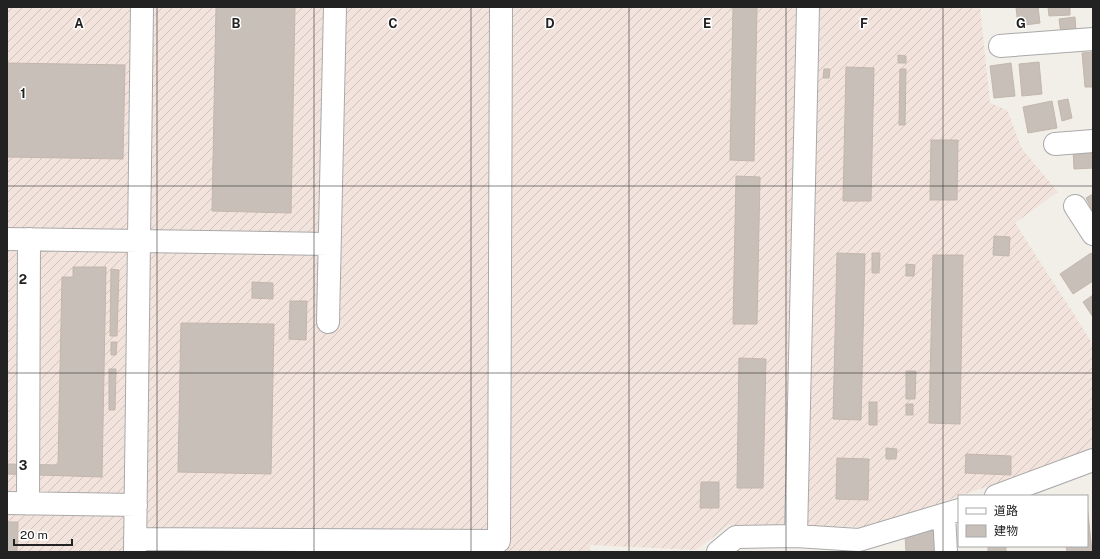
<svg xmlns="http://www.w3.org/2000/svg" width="1100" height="559" font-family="'Public Sans','Noto Sans JP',sans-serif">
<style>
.military{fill:url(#military-furrows)}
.building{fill:#c7bfb8;stroke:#c4b6ab}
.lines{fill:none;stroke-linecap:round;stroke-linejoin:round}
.minor-casing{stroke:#a9a9a9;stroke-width:24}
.minor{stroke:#fff;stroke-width:22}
.grid{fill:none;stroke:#222;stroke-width:1;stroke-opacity:0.55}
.grid-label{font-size:13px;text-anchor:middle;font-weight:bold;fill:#222;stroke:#fff;stroke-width:3;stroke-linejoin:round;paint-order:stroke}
</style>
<defs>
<pattern id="military-furrows" width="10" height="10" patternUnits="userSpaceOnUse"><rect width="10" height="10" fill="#f3e3dd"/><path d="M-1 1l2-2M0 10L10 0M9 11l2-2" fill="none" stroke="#d0c2bd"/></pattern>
</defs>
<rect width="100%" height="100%" fill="#f2efe9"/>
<path class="military" d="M7,7H980L990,103L1007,110L1022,149L1058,192L1015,223L1093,344V450L870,527L729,525L696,550L590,545V552H7Z"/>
<path class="building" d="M216,7H295L291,213L212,211Z
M733,7H757L754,161L730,160Z
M1016,7H1038L1040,23L1018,26Z
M1048,7H1070V15L1049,16Z
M1075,17L1076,32L1061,34L1059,19Z
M1093,52V87H1085L1082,53Z
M898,55L906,56V63H898Z
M1039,62L1042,94L1022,96L1019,64Z
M7,63L125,65L123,159L7,157Z
M1011,63L1015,96L994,98L990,66Z
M846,67L874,68L871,201H843Z
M824,69H830L829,78H823Z
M900,69H906L905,125H899Z
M1068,99L1072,118L1062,121L1058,101Z
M1052,101L1057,128L1028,133L1023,107Z
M931,140H958L957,200H930Z
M1093,148V168L1074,169L1073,149Z
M736,176L760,177L757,324H733Z
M1093,194V212L1086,198Z
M994,236L1010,237L1009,256L993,255Z
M837,253L865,254L861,420L833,419Z
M872,253H880L879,273H872Z
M1091,253L1093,256V281L1073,294L1060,274Z
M933,255H963L960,424L929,423Z
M906,264L915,265L914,276H906Z
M73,267H106L102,477L7,474V464L58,465L62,277H73Z
M111,269L119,270L117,336H110Z
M252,282L273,283V299L252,298Z
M1093,295V317L1083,302Z
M290,301H307L306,340L289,339Z
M181,323L274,324L271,474L178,472Z
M111,342H117L116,355H111Z
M739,358L766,359L763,488H737Z
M109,369H116L115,410H109Z
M906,371H916L915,399H906Z
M869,402H877V425H869Z
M906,404H913V415H906Z
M886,448L897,449L896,459H886Z
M966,454L1011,456V475L965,473Z
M837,458L869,459L868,500L836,499Z
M701,482H719V508H700Z
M1087,504L1092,552H1067L1066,546H1087Z
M7,522H18L17,552H7Z
M936,529L937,552H906L905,535Z
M988,546H1006V552H988Z"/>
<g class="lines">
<defs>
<path id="minor" d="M1000,46L1093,39
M1055,144L1093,141
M1075,206L1093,234
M7,239L329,244
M328,322L335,7
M996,496L1093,460
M7,503L136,505
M28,504L29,239
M944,515L946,552
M796,536L808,7
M135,539L499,541L501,7
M135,552L142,7
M718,552L736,537L796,536L859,540L959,510"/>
</defs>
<use href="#minor" class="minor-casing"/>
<use href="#minor" class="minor"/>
</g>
<path class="grid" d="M157,7V552M314,7V552M471,7V552M629,7V552M786,7V552M943,7V552M7,186H1093M7,373H1093"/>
<g class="grid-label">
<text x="79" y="28">A</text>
<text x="236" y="28">B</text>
<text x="393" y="28">C</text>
<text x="550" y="28">D</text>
<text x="707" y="28">E</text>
<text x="864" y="28">F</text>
<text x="1021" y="28">G</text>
<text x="23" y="98">1</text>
<text x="23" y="284">2</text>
<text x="23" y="470">3</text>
</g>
<rect width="1100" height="559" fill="none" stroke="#222222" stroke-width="16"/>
<rect x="958" y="495" width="130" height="52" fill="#ffffff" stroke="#a7a7a7"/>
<rect x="966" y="508" width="20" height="6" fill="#ffffff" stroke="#a7a7a7"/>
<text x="994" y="515" font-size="12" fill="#222222">道路</text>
<rect x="966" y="525" width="20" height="12" fill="#c7bfb8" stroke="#a7a7a7"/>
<text x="994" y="535" font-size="12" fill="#222222">建物</text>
<path d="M14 539v6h58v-6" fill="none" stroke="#222222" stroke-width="2"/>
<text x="20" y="539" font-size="12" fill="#222222" stroke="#ffffff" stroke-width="3" paint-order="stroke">20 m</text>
</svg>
